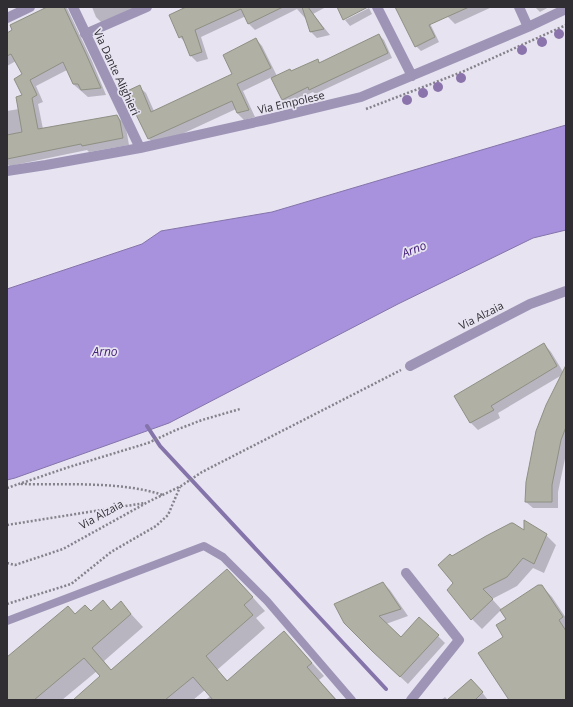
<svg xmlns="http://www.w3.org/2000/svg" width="573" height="707" font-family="'Open Sans',sans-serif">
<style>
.water{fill:#a892dd;stroke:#8474aa}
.shadow{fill:#0003}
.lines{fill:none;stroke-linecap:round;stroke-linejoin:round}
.stream{stroke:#8474aa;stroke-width:4}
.building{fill:#b0b1a4;stroke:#8e9083}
.path{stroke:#85828b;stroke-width:2.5;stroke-dasharray:2 2;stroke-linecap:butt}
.service{stroke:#9e95b6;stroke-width:8}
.minor{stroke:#9e95b6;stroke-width:10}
.tree{fill:#8b74ab}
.labels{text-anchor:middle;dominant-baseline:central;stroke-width:3.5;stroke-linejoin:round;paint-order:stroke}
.street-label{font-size:11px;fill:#302e33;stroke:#e7e3f1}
.water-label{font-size:12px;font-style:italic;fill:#452279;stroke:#e7e3f1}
</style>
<rect width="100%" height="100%" fill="#e7e3f1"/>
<path class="water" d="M566,125V230L533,238L398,304L169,423L15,478L7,480V289L142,244L161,231L272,212Z"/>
<path class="shadow" d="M50,7H65L67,8L92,61L106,95L88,97L73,84L67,70L36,86L43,102L38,104L43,129L117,116L124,123L126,128L129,145L89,152L87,150L10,166L7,164V111L19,109L24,95L23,75L16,61L7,66V34Z
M92,7H140L105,26L96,17Z
M188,7H326L313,14L330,35L317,38L311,32L307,17L305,18L297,9L255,30L249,24L246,16L201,37L208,59L197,62L191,56L186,43L180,37Z
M395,7H422L439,42L421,51L416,46L399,13Z
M443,7H492L455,24L447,16Z
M535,7H549L540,12Z
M369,8L372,14L350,26L345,20Z
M379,35L384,40L392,58L315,94L313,92L287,104L282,99L272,77L243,91L255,117L244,120L237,113L236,109L156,146L149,139L127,92L139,87L146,93L154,111L234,74L256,39L262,46L277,76L292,72L317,60L321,63Z
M544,344L551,352L565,375L566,373V454L558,492V508H533L526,502L562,375L498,413L500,418L478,430L471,423L456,397Z
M525,532L546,535L556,545L544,573L533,568L517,586L492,599L502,610L542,586L552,597L566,618V700H510L505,637L507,619L501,610L482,629L472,619L448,590L454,583L452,558Z
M240,583L265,611L256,618L265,628L217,670L228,681L284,632L324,676L319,680L337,700H205L211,696L205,690L193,700H75L102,676L97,671L62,700H7V658L75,615L91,612L103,602L112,611L121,603L143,627L104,661L112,671Z
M383,583L390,590L408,616L386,624L402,638L438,636L445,643L408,684L381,659L345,622Z
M478,687L488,700H449Z
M445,697L448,700H441Z"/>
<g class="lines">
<path class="stream" d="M147,426L160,446L386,689"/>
</g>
<path class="building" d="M47,7H64L86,54L101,88L81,90L78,84H73L63,62L30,80L37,95L32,98L38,129L117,115L120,121L123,138L82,146L81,144L7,159V135L22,132L16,97L22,95L14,79L22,74L11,54L7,56V33L12,30L10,25Z
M186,7H283L248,24L241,9L195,30L202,52L190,56L182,36L179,38L169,15Z
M302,7H308L324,29L310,32Z
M337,7H368L343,20Z
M395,7H469L429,25L435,37L415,47Z
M379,34L388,53L309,90L308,87L282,100L271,78L290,69L291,71L318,59L319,63Z
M256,38L271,68L237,84L249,110L237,113L232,101L148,139L125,92L140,85L151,112L232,74L223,55Z
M544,343L557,366L491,406L494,410L470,423L454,396Z
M566,365V427L561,440L552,485V502H525L526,482L536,431L546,405Z
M524,520L547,534L534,564L523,558L507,577L483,589L493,599L471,620L447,590L453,583L438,565L450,554L452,556L486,536L511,523H513L524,530Z
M227,569L253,597L244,605L253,615L206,656L227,681L284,631L312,663L307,667L336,700H213L193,677L165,700H73L100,676L84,658L34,700H7V657L68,606L75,614L85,605L91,611L103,600L111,610L121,601L131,614L92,648L111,670Z
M383,582L401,609L379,616L401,637L419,617L439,635L400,677L372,651L344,623L334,604Z
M538,585H542L563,617L559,620L566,631V700H509L478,653L503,637L496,625L506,619L500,610Z
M471,679L483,692L475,700H447Z"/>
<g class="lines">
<path class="path" d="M366,109L462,72L566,25
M21,484C65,485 121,481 163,495
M7,488L69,467L148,443L176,430L202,420L240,409
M7,525L145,503
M7,563L15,565L63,549L148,502L181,486L202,472L401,370
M7,604L71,584L111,552L156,526L168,515L180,487"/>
<path class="service" d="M7,621L204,546L223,557L267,601L352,700"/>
<path class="minor" d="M73,7L140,148
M377,7L412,76
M519,7L528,27
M7,18L30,7
M85,34L147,7
M7,171L46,165L140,148L265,120L361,97L528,27L566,9
M410,366L530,304L566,291
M406,573L459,640L411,700"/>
</g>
<g class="tree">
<circle cx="559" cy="34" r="5"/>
<circle cx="542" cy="42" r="5"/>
<circle cx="522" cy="50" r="5"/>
<circle cx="461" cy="78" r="5"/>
<circle cx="438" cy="87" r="5"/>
<circle cx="423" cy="93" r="5"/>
<circle cx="407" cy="100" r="5"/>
</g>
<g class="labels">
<g class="street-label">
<text transform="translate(117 72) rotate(65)">Via Dante Alighieri</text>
<text transform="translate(291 102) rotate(-13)">Via Empolese</text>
<text transform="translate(481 315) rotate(-27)">Via Alzaia</text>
<text transform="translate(101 514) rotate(-29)">Via Alzaia</text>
</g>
<g class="water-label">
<text transform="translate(414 249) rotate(-21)">Arno</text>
<text x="105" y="351">Arno</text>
</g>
</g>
<rect width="573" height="707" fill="none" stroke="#302e33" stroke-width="16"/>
</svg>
